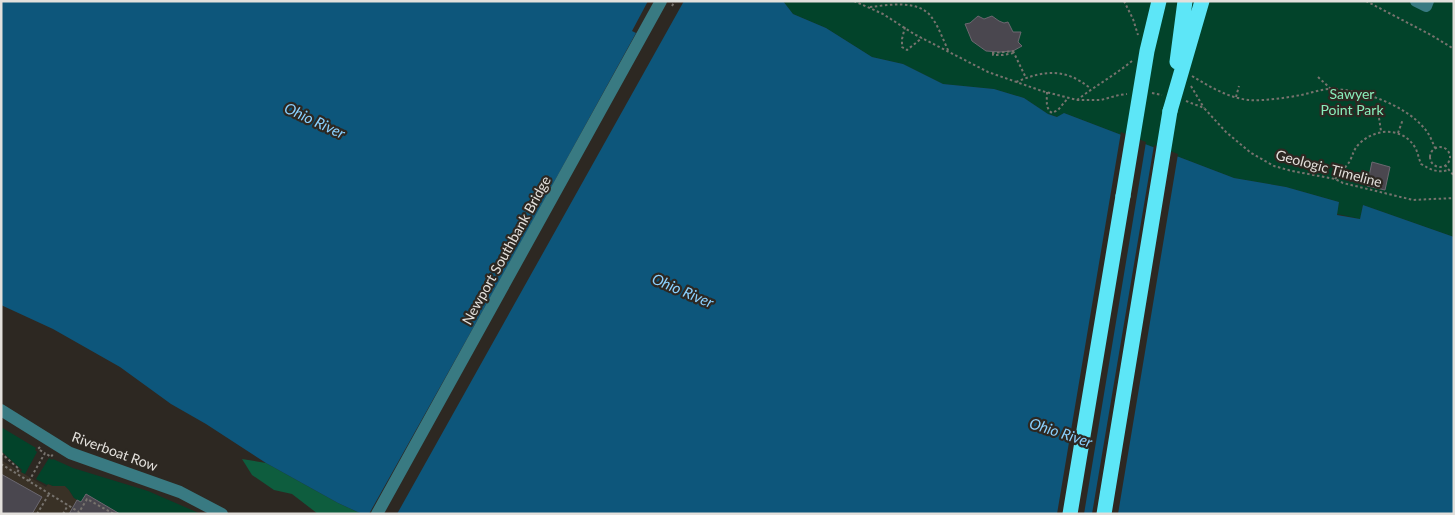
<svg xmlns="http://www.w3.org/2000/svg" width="1455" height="515" font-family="Lato,sans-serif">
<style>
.built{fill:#393126}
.green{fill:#02432a}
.forest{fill:#0e5d3e}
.water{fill:#0d567b}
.pier{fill:#2d2822}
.building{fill:#4a474f;stroke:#6b6870}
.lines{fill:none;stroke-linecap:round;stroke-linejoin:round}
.path{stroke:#77736e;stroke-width:2;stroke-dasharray:2.5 2.5;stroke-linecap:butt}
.minor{stroke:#397a82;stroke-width:12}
.highway{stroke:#5de6f7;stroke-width:15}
.highway-bridge{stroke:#5de6f7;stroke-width:15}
.labels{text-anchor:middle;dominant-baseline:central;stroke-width:4.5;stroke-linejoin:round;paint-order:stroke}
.park-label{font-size:14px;fill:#89eebb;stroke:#2d2822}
.street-label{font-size:14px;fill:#e3e0dc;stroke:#2d2822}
.water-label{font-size:15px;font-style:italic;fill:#8bd1ff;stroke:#2d2822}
</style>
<rect width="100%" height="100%" fill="#2d2822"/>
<path class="built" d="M1,460L46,487L48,484L53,486H65L69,490L74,498L86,494L120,514H1Z"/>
<path class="green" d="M783,1H1454V237L1363,205L1360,219L1337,214L1339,202L1286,187L1234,178L1064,113L1058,117L1048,114L1024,98L994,89L943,84L903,64L872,57L826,28L793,14Z
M1,427L36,448L35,450L37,452L25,474L21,472L22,470L1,451Z
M49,458L52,460L53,459L73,468L148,491L201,514H120L86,494L81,502L74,498L69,490L65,486H53L48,484L47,485L36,479Z"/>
<path class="forest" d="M242,459L266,463L338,503L362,514H318L292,494L274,490L252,475Z"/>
<path class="water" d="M1,1H783L793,14L826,28L872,57L903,64L943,84L994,89L1024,98L1048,114L1057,117L1064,113L1234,178L1286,187L1339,202L1337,215L1360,219L1363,205L1454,237V514H362L338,503L266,463L206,424L171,404L120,367L53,329L1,305Z"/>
<path class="pier" d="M648,1H684L397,514H369L520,244L636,33L632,31Z
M1121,132L1146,142L1084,514H1057Z
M1154,145L1178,154L1118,514H1092Z"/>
<path class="building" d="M978,16L984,19L992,16L999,21L1004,23L1008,22L1013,32H1021L1018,42L1022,46L1013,51L1000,52L986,51L972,41L965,24L970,23Z
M1372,162L1390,167L1385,190L1367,186Z
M1,474L42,497L32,514H1Z
M86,494L120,514H69L77,500L81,502Z"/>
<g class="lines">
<path class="path" d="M854,1L883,14L914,34L988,72L1042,91L1077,100H1101L1119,95L1127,94
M1124,1L1133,19L1138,35
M1366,1L1431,35L1454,49
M672,6L675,1
M870,7C889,5 914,0 929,14C938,24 943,40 949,52
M905,27L902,39V47L907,50L922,38
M1013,51L1026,78
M993,52V53L1014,51
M993,53V55H1003L1014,53
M1192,76C1210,87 1227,97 1248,100C1264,101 1285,98 1301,95C1311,93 1321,89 1331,89C1361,89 1405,105 1424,128C1429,133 1432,141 1435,148
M1318,77L1331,89
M1016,82C1045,70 1065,68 1090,88
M1191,86L1204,108
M1047,92C1047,100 1045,108 1052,113L1058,110L1068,98
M1152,93L1162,95
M1236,97L1239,86
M1077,100C1095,86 1115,75 1132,61
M1186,101L1204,108L1226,132L1251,153L1274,166L1292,171L1335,179L1343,183L1413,200L1454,198
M1379,118L1381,131
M1398,133L1403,119
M1430 157a10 10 0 1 1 20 0a10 10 0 1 1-20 0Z
M1445,165L1454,176
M1335,179C1340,173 1346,167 1350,161C1353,154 1354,149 1359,144C1376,127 1404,127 1416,149C1418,154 1419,159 1421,164C1431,170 1437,173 1449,170
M40,447L38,449L45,453
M1,453L19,469L17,473
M1,464L79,512
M29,481L45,453L51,457L53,454
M37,514L49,494
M63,514L68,505
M78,514L87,499L114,514"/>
<path class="minor" d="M1416,1L1426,6L1428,1
M1,410L70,453L180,492L222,514
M377,514L661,1"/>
<path class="highway" d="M1070,514L1123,196
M1104,514L1170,111"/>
<path class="highway-bridge" d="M1177,62L1185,1
M1170,111L1202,1
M1123,196L1147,51L1159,1"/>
</g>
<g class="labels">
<g class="park-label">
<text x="1352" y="93">Sawyer<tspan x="1352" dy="16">Point Park</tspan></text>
</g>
<g class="street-label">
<text transform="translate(1329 168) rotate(15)">Geologic Timeline</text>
<text transform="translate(506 250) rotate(-61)">Newport Southbank Bridge</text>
<text transform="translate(115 451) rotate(20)">Riverboat Row</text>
</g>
<g class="water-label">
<text transform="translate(315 120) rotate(25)">Ohio River</text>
<text transform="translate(683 290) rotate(23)">Ohio River</text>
<text transform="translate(1061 432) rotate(18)">Ohio River</text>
</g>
</g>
<rect width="1455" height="515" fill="none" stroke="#e3e0dc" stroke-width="5"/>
</svg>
